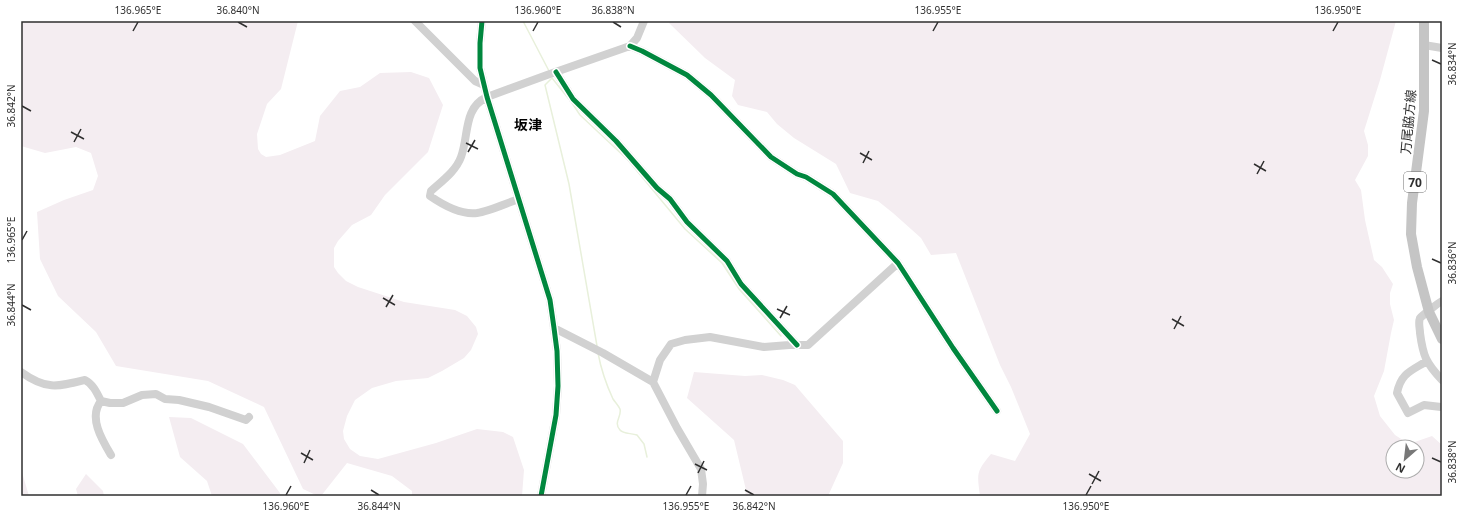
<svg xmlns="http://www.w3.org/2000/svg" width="1463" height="517" font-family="'Noto Sans','Noto Sans JP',sans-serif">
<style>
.green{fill:#f4edf1;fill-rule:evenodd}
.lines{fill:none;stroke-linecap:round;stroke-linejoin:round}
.stream{stroke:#e8f0db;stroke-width:1.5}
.minor{stroke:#d1d1d1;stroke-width:8}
.major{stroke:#c5c5c5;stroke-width:10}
.cycleway-casing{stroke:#fff;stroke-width:8}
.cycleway{stroke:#00873e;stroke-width:5}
.ticks{fill:none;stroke:#2f2f2f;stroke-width:1.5}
.labels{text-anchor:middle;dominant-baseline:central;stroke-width:4;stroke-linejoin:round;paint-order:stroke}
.shield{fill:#fff;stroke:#6d6d6d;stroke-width:1}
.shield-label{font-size:12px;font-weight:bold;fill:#2f2f2f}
.street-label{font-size:13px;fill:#2f2f2f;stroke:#fff}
.neighbourhood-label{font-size:14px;font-weight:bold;fill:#000;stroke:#fff}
.neatline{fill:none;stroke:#2f2f2f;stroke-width:1.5}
.ticks-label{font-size:10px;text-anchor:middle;fill:#2f2f2f}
</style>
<rect width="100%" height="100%" fill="#fff"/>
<path class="green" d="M21,21H298L281,89L267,104L257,134L258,149L261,154L266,157L280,155L315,141L320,116L340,91L360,87L380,73L411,72L429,78L443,105L428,152L385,195L371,215L352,225L338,241L334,248V267L338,273L346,281L358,287L404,302L455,310L467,316L476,327L478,334L471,350L464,358L442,371L428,378L396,381L372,388L355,400L347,416L343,431L344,439L350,449L360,456L378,459L436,443L477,429L503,432L513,437L524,470L522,496H412V491L392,476L347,463L321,496H318L303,489L264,407L208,381L116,366L96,332L58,296L40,259L37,212L64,200L93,190L98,176L91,153L76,147L45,153L21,146Z
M670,21H1396L1380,80L1364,131L1368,145V156L1355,180L1361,190L1365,220L1374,260L1382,267L1393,284L1390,293V304L1394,320L1391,333L1384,371L1374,396L1380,416L1395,435L1409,444L1432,436L1442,445V496H980C977,473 976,472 991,454L1015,461L1030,434L1011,387L1000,365L956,253L931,255L921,238L893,213L878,201L850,193L836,164L794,138L777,124L767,112L738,105L732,96L735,80L705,58L669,23ZM1393,447H1417V471H1393Z
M694,372L745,376L762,375L783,380L795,385L843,441V463L828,496H745L746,490L734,440L687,398Z
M169,417L191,418L243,444L280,493V496H212L207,481L180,457Z
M21,469L29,496H21Z
M86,474L103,491L104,496H78L76,489Z"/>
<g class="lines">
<path class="stream" d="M523,21L549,71
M552,78L545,85L569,184L597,346
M552,78L568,98
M572,103L580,115L628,160L685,229L722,263L739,289L781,336
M598,353C601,369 606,384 613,399C615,402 618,405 620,409C622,417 613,422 620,430C623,434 631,433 637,435L644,444L647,457"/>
<path class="minor" d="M415,21L475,81L484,85
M482,21L480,43V68L487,97L550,300L554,328L557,351L558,386L556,415L541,496
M1424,45L1442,48
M630,46L642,51L687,75L711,95L771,157L797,174L806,177L833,194L898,263L953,348L997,411
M556,72L573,99L616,141L657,188L670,199L687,222L727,261L741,284L797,345
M519,199C507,203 489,211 477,213C461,215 443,205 430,196L431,191C442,181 456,171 461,157C469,136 463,108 487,97L547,75L630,46L637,38L644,21
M1442,301C1438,303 1422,316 1420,318C1418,323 1420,328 1420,333C1423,356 1426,363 1442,380
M554,328L603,353L653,382L677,428L701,469L703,484L702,496
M1427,361C1411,371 1401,373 1397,393L1408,413L1424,405L1441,407
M21,372C46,390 57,387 85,380C93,384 97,393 101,401L110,403H123L142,395L156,394L165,399L179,400L209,407L246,420L249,417
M653,382L660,360L671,344L685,340L710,337L764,347L789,345H808L898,263
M101,401C88,417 102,440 111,455"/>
<path class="major" d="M1424,21V111L1412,203L1411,234L1417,267L1429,312L1442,339"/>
<defs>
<path id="cycleway" d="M482,21L480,43V68L487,97L550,300L554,328L557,351L558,386L556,415L541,496
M630,46L642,51L687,75L711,95L771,157L797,174L806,177L833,194L898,263L953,348L997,411
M556,72L573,99L616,141L657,188L670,199L687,222L727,261L741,284L797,345"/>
</defs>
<use href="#cycleway" class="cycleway-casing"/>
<use href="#cycleway" class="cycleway"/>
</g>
<path class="ticks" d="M238,22L247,27M613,22L621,27M133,31L138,22M533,31L538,22M933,31L938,22M1333,31L1338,22M1432,60L1441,64M22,106L31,111M71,132L84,139M74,142L81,129M466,143L478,149M468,152L475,140M860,153L872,160M863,163L869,151M1254,164L1266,171M1257,174L1264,161M22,240L27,231M1432,259L1441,263M383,298L395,305M22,305L31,310M386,307L393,295M777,309L790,315M780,318L787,306M1172,319L1184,326M1174,329L1181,316M301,453L313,460M1432,458L1441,462M304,463L310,450M695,464L707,470M698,473L704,461M1089,474L1101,481M1092,484L1099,471M371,490L379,495M745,490L754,495M286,495L291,486M686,495L691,486M1086,495L1091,486"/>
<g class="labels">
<rect class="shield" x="1404" y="172" width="22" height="20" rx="3"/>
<g class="shield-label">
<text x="1415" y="182">70</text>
</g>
<g class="street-label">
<text transform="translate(1408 122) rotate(-85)">万尾脇方線</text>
</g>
<g class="neighbourhood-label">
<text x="528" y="124">坂津</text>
</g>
</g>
<rect width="1463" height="517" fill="none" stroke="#ffffff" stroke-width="44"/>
<g transform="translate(1405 459) rotate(208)"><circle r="19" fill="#ffffff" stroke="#acacac"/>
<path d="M0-3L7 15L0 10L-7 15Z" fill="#787878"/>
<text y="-6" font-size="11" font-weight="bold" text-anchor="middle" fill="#2f2f2f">N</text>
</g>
<rect x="22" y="22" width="1419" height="473" class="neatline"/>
<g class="ticks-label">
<text x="138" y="14">136.965°E</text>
<text x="238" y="14">36.840°N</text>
<text x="538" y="14">136.960°E</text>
<text x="613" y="14">36.838°N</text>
<text x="938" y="14">136.955°E</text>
<text x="1338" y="14">136.950°E</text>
<text transform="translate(1452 64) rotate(-90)" y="4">36.834°N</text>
<text transform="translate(11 106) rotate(-90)" y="4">36.842°N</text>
<text transform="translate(11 240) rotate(-90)" y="4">136.965°E</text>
<text transform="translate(1452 263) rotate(-90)" y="4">36.836°N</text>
<text transform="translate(11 305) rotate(-90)" y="4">36.844°N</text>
<text transform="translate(1452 462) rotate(-90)" y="4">36.838°N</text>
<text x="286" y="510">136.960°E</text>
<text x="379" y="510">36.844°N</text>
<text x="686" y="510">136.955°E</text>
<text x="754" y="510">36.842°N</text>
<text x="1086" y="510">136.950°E</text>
</g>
</svg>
